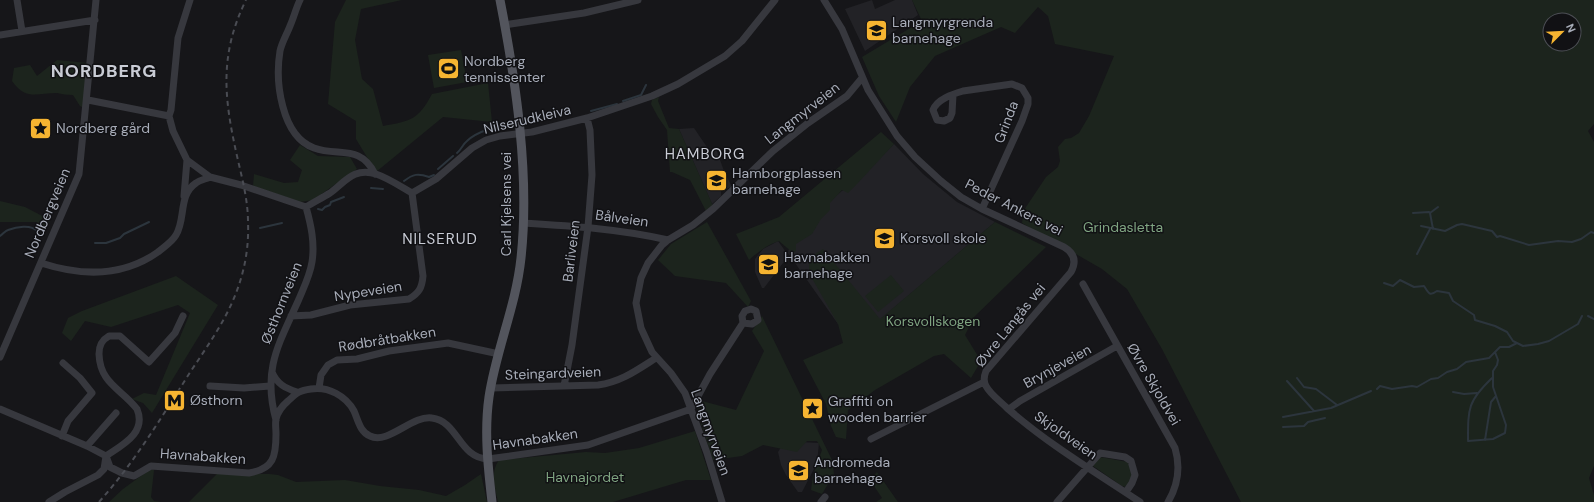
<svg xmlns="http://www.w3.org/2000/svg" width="1594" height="502" font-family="'DM Sans',sans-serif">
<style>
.built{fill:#222226}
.green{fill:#1c241d;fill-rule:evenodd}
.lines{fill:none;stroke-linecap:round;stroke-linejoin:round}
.stream{stroke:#2c353d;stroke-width:2}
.minor{stroke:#37383e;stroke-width:7}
.major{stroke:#53555d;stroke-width:9}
.rail{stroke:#4a4c53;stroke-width:2;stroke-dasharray:5 4;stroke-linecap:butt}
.labels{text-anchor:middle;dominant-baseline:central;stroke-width:3;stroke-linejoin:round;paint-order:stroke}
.poi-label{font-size:14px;fill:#a8adb9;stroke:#111114;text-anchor:start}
.street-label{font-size:14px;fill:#a8adb9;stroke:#111114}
.park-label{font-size:14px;fill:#7fa481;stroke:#111114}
.neighbourhood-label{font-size:15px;letter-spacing:1px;fill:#c9ccd5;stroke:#111114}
.district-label{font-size:18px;font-weight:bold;letter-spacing:1px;fill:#c9ccd5;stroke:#111114}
</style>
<rect width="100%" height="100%" fill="#161619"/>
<path class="built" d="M872,0L875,9L895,0H912L918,15L865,51L845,9Z
M694,128L711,153L716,149L724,171L732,187L721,190V196L712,204L679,129Z
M894,144L923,174L957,202L995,222L870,328L838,324L788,253L792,235L827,203L853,182Z
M778,241L791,259L783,263L764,288H762L755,272V259L763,249Z
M786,439L800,442L819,443L817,463L802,492H798L786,475L781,465L778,452Z"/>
<path class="green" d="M346,0H402L361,9L355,40L362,79L373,89L383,126C411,121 418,120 432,94L488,83L492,122L443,117L376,172L356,139V121L328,104L335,22Z
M912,0H1594V124L1588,131L1594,142V466L1589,478L1594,495V502H1241L1162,349L1127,289L1102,269L1022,223L1024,210L1046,177L1058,167L1060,161L1058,147L1065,139L1071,138L1079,133L1089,116L1114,56L1055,44L1048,16L1038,7L1015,33L1001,27L935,56L910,87L896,122L879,96L862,57L922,21ZM1550,20H1574V44H1550Z
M461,50L467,82L434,88L428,55Z
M57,60L88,63L84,108L80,106L73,95C67,95 62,94 57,93C37,93 26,101 12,81L14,68L30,65L37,76Z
M659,97L658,101L669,128L679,129L713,206L706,211L690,180L672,172H670L667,130L658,117L651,104L652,100Z
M881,132L894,144L857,184L848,193L842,190L830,203V210L821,219L812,234L796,244V251L793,253L779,241C767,245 759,251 749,260L736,234L779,217Z
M300,145L318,156L350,157L357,169L313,200L300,202L253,186L254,174L284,183L298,182L302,170L290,160Z
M0,201L25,207L50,220L45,233L36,222H0Z
M707,222L751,301L748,307L726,283L675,276L658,260L671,244Z
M995,222L1046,247L974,317L965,335L981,361L971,378L944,354L934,356L875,390L848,410L846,439L836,437L831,426L826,404L803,360L843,343L838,324L809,273V258L823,249L880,319Z
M891,275L904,291L878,312L865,296Z
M176,276L218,305L152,413L143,403L132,399L144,393L156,395L190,313L178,305L111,327L85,321L71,341L62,333L68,318L82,311Z
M762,316L832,460L834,474L822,494L811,490L813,475L822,450L817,441H807L797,452L763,445L742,456L713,460L697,412L698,400L736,410L764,351L752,331Z
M695,431L711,480H686L613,502H498C495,488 490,472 499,460L586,452L605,453L639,448Z
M1100,457L1128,462L1133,475L1126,487L1122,486L1093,466Z
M149,470H154L151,497L154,501L161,502H109L123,489Z
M877,472L898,502H876L882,498L870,480Z
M217,474H269L278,475L296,482L345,480L380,486L419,490L446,496L465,485L481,474L487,502H189Z"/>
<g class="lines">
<path class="stream" d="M623,101L641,95L646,85
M591,111L617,104
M457,153C461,150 463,144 467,141C476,132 500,124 513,125
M438,169L453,156
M404,181C413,174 418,173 429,177L434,175
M371,188L383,189
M318,209L322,210L325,207L330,205L331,202L344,197
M1413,213L1429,212L1430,213L1438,207
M1430,213L1433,229
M1421,226L1445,231L1457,225L1462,224L1492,231L1497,237L1500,236L1529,245L1558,241L1572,242L1581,239L1591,232L1594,233
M260,228L282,223
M0,236C3,234 5,231 8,230C16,227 31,224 37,231
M95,243H106L120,238L124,234L149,222
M1417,254L1430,229
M1384,283L1393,286L1400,280L1414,287L1424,286C1428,292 1429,297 1437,291L1449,293L1453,301L1474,315L1475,320L1495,326L1507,332L1513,341L1523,346L1538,344L1549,341L1578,324L1582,316
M1588,316L1594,319
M1297,378L1304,387L1316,389L1337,405
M1287,381L1314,411
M1377,389L1380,386L1392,389L1412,386L1417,387L1431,379L1438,378L1447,372L1457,369L1466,362L1489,358L1500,347H1509L1517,343
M1453,392L1464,394L1477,393
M1283,417L1331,408L1371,391
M1283,427L1304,426L1308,422L1325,418
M1468,440C1468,408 1468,401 1492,378
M1485,440L1491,402L1496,396
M1468,441L1493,439L1505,433L1506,425L1493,387V371L1497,365L1498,360L1495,352"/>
<path class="minor" d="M17,0L22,31
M300,0C296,8 294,17 290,26C287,34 282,42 280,51C275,81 281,136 314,148C339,157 360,144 375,174
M824,0L842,29L868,90L897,136L915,157L941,181L961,197L982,209L1064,247C1074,253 1077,261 1071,272L986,371C984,376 983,381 986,386C990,394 1000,401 1007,408C1048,444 1095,472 1140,502
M504,25L584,13L638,0
M0,35L95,20
M953,95L952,113L950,118L944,121L937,120L933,110C937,99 953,94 963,91L1012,84L1022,88L1028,98V104L1022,121L982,209
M88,100L169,116
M210,177L241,185L306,207C314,202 322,198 330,193C345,182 354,167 376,174C388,178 400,186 412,193L436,179L472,148L486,140L500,136L532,132L587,118L652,96L678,84L725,56L742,41L775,0
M184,196L187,160
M523,223C572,226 620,229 668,240
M41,263C81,276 123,277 158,252C164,247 172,242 176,235C186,219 178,195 196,183C200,180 206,179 210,177L187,160L173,131L169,116L171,110L178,38L190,0
M1083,284L1175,448C1181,468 1178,485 1168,502
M291,316L311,315L350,305L409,299C419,293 422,288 423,276L412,193
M0,357L79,174L96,0
M272,372C277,384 285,388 297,392
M210,386L244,388L270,386
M564,386L572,345L588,227L592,175L590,130L587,118
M319,388L321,375L328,365L337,360L357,359L389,351L448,343L499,354
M491,388L598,385C621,382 637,370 656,358
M0,409L87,446L106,456L110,467L122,473L134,476L151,466L249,473C274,469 276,456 276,434C276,429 275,423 276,419C278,411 282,406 288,401C297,393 298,391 311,389C328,386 346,396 354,411C358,420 360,432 370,436C388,445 412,415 432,418C458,421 459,458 488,459L588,445L691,409L710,374L743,323L752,324L758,320L756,311L751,309L745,311L742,316L743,323
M1009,409L1020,401L1117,346
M276,420C262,369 279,344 299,299C304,287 310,275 312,262C315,243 311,225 306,207
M62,436L68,421L92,393L80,378L63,363
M871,439L984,382
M87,446L116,413
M49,502L65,492L98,475L104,469L106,456C122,445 147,433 137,409C122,389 100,384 99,354C99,345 102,340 109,336H120L149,362L175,333L183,316
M722,502L707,453L685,393L671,373L652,352L641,328L636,303L641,278L648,263L662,245L668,240L693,225L713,209L773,151L808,123L847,96L862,78
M821,502L825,497
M1057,502L1100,453L1125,457L1131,461L1135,475L1132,483L1126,492"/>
<path class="major" d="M492,502C488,467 484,432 489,397C496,350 516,306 521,258C530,175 516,82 500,0"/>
<path class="rail" d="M99,502C134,463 161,418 189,374C206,348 225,322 236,293C245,270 249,246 248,222C248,200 242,178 237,156C224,98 219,55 246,0"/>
</g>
<defs>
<symbol id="school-square" viewBox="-11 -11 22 22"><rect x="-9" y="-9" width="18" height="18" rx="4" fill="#f6b431" stroke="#111114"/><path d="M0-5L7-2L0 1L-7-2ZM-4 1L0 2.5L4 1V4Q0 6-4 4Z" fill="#111"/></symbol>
<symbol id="stadium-square" viewBox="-11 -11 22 22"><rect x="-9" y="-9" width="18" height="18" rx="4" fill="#f6b431" stroke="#111114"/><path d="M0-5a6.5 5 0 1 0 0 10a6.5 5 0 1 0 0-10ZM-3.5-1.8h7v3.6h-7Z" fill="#111"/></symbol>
<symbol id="sight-square" viewBox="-11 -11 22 22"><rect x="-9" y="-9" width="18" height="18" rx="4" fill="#f6b431" stroke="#111114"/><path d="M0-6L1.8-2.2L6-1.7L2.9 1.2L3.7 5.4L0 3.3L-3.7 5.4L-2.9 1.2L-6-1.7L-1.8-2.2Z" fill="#111"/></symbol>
<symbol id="metro-square" viewBox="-11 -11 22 22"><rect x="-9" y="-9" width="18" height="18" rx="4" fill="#f6b431" stroke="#111114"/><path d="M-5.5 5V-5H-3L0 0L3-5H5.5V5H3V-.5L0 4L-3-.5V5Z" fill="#111"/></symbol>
</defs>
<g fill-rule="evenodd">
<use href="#school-square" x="864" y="18" width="25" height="25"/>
<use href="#stadium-square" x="436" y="56" width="25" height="25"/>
<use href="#sight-square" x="28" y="116" width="25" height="25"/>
<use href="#school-square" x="704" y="168" width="25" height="25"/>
<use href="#school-square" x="872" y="226" width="25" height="25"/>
<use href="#school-square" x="756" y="252" width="25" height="25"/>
<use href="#metro-square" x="162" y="388" width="25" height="25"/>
<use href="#sight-square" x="800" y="396" width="25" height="25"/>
<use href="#school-square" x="786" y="458" width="25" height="25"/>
</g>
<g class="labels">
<g class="poi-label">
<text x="892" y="22">Langmyrgrenda<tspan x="892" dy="16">barnehage</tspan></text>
<text x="464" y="61">Nordberg<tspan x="464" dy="16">tennissenter</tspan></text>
<text x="56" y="128">Nordberg gård</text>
<text x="732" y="173">Hamborgplassen<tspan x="732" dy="16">barnehage</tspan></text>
<text x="900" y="238">Korsvoll skole</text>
<text x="784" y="257">Havnabakken<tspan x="784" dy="16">barnehage</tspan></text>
<text x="190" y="400">Østhorn</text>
<text x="828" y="401">Graffiti on<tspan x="828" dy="16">wooden barrier</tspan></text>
<text x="814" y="462">Andromeda<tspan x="814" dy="16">barnehage</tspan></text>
</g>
<g class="street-label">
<text transform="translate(802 113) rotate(-38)">Langmyrveien</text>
<text transform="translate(527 119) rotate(-13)">Nilserudkleiva</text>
<text transform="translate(1006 122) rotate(-69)">Grinda</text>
<text transform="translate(506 204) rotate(-90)">Carl Kjelsens vei</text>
<text transform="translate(1014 207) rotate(27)">Peder Ankers vei</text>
<text transform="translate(47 213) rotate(-67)">Nordbergveien</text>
<text transform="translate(622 218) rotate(8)">Bålveien</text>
<text transform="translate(571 251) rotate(-83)">Barliveien</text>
<text transform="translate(368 291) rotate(-9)">Nypeveien</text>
<text transform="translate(281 303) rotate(-68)">Østhornveien</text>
<text transform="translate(1010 325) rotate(-51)">Øvre Langås vei</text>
<text transform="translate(387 339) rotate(-9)">Rødbråtbakken</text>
<text transform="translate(1057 366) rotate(-29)">Brynjeveien</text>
<text transform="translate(553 373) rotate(-2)">Steingardveien</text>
<text transform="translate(1154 384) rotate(60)">Øvre Skjoldvei</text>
<text transform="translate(711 432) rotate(70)">Langmyrveien</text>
<text transform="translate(1066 435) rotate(35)">Skjoldveien</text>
<text transform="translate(535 439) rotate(-8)">Havnabakken</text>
<text transform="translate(203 456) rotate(4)">Havnabakken</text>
</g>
<g class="park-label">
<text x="1123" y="227">Grindasletta</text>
<text x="933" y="321">Korsvollskogen</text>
<text x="585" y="477">Havnajordet</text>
</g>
<g class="neighbourhood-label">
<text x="705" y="154">HAMBORG</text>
<text x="440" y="239">NILSERUD</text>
</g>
<g class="district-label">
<text x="104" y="71">NORDBERG</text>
</g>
</g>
<g transform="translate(1562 32) rotate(66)"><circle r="19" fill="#111114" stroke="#4d4f56"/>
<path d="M0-3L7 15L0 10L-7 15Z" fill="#f6b431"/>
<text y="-6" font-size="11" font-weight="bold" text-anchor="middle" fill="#a8adb9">N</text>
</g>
</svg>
